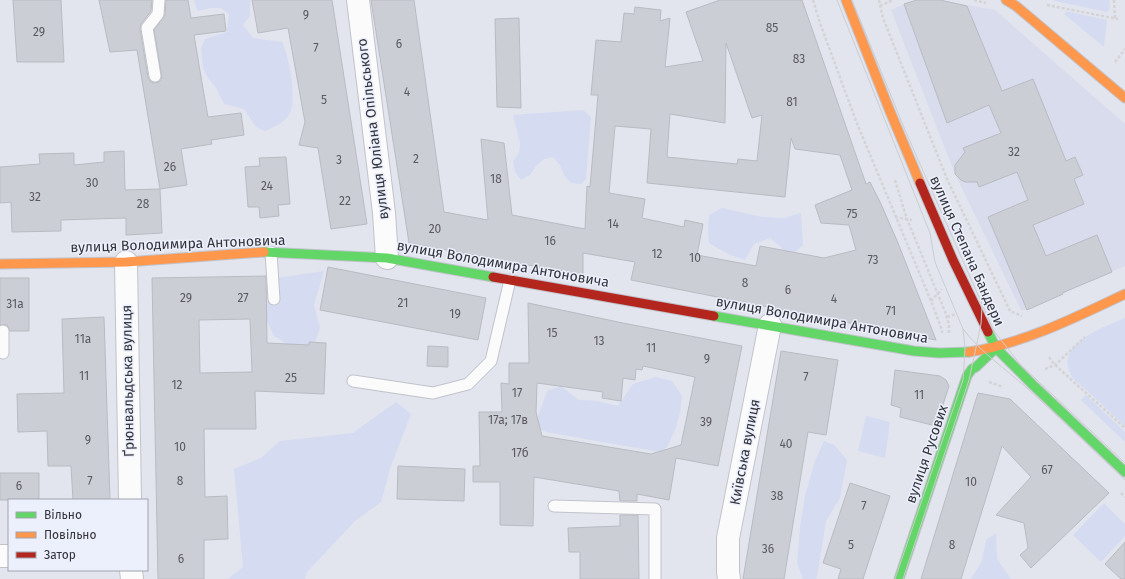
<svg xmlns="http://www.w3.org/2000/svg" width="1125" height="579" font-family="'Fira Sans',sans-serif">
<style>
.built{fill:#d8dced}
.green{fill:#d5dbf1}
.building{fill:#ccced5;stroke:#b9bbc2;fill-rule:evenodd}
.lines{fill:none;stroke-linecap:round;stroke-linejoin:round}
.lane-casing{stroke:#c1c3cb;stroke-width:13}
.street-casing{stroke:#c1c3cb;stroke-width:24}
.fast-casing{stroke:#c1c3cb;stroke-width:11}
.slow-casing{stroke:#c1c3cb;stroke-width:11}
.jam-casing{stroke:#c1c3cb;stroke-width:11}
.path{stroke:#d4d4d6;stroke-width:2.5;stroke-dasharray:3 2;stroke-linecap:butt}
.lane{stroke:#fbfbfc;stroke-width:11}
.street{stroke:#fbfbfc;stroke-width:22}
.fast{stroke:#63d668;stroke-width:9}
.slow{stroke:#ff974d;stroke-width:9}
.jam{stroke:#b3261e;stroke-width:9}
.tram{stroke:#cccdcf;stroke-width:1}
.labels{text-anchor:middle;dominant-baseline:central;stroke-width:3;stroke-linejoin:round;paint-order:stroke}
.number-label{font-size:12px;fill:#595a61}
.street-label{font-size:14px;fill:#33343a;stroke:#eceffc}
</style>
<rect width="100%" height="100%" fill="#e2e5ee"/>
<path class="built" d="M917,0H940L995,10L1125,124V266L1073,288L1063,294L1027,310H1021L955,174L891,10L904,4Z"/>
<path class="green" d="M194,0H250V16L243,25L253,38L282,42C289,56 297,99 290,113C286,122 274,127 265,131L256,127L244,109L224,104L215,86L208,78L203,68L201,48L205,39L227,32L229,14L221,8H211L197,11Z
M1053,0H1109L1110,8L1107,12L1055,1Z
M1066,12H1070L1107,20L1104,47L1064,14Z
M583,110L591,117L586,179L581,184L571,183L564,175L560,165L553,157L544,159L536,166L530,175L521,180L515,172L513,161L519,153L520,143L513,115Z
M722,208L762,217L784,218L801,213L803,245L794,253L784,257L781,247L770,238L754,244L745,260L728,254L709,243L708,231L709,215Z
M324,271L314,305L320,328L314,345L299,351L274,336L265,316L268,295L267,278C287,278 305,273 324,271Z
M1125,318V426C1111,413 1098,401 1084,388C1080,384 1073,380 1071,375C1054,344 1104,327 1125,318Z
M656,377L672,381L682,396L680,413L675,430L667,447L659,452L546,432L536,427L535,425L547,391L561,386L579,400L597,401L618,406L633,384Z
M1086,395L1125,432V442L1081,400Z
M396,402L411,414L391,466L381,502L355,521L307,572L305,579H228L243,567L234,469L261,458L280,441L353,433Z
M866,416L890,422L885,458L858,451Z
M824,441L834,445L847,460L840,498L826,521L817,577L816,579H803L797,563L800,527L805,496L815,461Z
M1104,503L1125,524V536L1101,562L1073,535Z
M996,533L997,559L1011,579H971L982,561L986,540Z"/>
<path class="building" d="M13,0H61L64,62H17Z
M99,0H152L151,11L141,24L140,29L148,77L150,81L153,83L159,82L162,78L154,30L165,15L166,0H188L191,18L224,14L226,31L194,35L202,83L208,117L241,113L244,135L211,140L212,144L181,149L187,185L160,189L137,50L110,52Z
M252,0H332L367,224L331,229L318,148L299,145L305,122L288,28L258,33Z
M371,0H414L444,212L488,220L481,139L504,143L512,215L585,229L587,186L590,187L598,95H591L596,40L621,42L624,13L634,14L635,7L661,10L660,21L670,18L665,67L703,61L686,12L720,0H802L866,184L870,182L881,204L898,243L936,340L631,280L635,262L583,253V275L409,243ZM726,43L752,118L762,115L757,161L738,159L737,164L667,157L670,114L725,123ZM615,126L651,129L647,183L785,197L791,138L795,149L840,155L852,190L815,205L821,223L849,225L856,250L824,258L760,246L756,266L697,255L703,224L685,220L684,227L642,218L645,199L609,193Z
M917,0H940L967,6L1002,91L1033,79L1066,161L1075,157L1083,175L1074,179L1084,204L1033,225L1046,256L1097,235L1112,272L1062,293L1063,294L1027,310L988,217L1028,200L1017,172L979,187L977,182H965L961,180L955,174V165L965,152L963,148L1001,133L989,105L947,123L904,4Z
M519,18L521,108L497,107L495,19Z
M124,151L125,190L160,189L162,233L126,235V218L61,220V231L12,232L11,202L0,203V167L40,164L39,154L74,153V165L104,162V152Z
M286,157L290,204L278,205L279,216L260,218L259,207H248L245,167L260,166L259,158Z
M328,267L486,298L478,340L320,310Z
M266,276L267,343L309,345V342L326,343L324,394L255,391L256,429H204L205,497L227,496L228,539L204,540V579H158L152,278ZM250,319L252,372L200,373L199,320Z
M0,278H29V331H10L7,325H0Z
M528,303L623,323L742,346L718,466L676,458L669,500L637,494V501H620L619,491L534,477L533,526L500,525V482H473V466H480L479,412H502L501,383L509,384V363H529ZM643,366L695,377L681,445L651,454L542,436L536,412L537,383L603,392L602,398L621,401L623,378L635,380L636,369L642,370Z
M104,317L110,500H73L71,466H48L47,431L18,432L17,394L64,393L62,319Z
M428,346L448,347V367L427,366Z
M781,351L838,360L826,435L808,432L784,579H743Z
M895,370L940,376L946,380L949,386L936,426L900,417L901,408L891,405Z
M978,393L1010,399L1109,493L1031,568L1020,555L1028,548L1024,523L996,515L1031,477L1002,446L961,579H921Z
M398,466L465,469L464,501L397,499Z
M0,473H39V500H0Z
M850,483L890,496L863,579H838L841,569L823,563Z
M620,515H638L639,579H580V552H569L568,528L620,526Z
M1125,542V579H1121L1105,564Z"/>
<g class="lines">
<defs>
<path id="lane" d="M155,76L147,28L158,14L159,0
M271,252L274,299
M3,353V331
M353,381L433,393L468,384L491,361L510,280
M554,506L655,509V579"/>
<path id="street" d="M358,0L384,213L387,258
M126,262L130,500
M0,556H9
M131,570L132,579
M729,579L728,572V538L770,325"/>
<path id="fast" d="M264,252L387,258L493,277
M714,316L914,351L939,353L969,352
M988,332L996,348L1033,385L1125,472
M899,579L967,376L972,369L976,367L996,348"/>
<path id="slow" d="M846,0L889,109L920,183
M1006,0L1016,6L1125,98
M0,264L126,262L264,252
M969,352C1025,343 1074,318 1125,294"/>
<path id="jam" d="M920,183L953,260L988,332
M493,277L714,316"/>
</defs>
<use href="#lane" class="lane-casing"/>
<use href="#street" class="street-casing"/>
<use href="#fast" class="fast-casing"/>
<use href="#slow" class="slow-casing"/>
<use href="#jam" class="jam-casing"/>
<path class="path" d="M813,0L820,23L856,121L931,301L942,330V333
M879,0L883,18L947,179L1010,311L1022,316
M974,0L986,3
M1114,0L1115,18
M1047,5L1118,19
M880,6L893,0
M1115,62L1125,49
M895,180L907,219L946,314L949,325V333
M895,217L912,220
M931,301L942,289
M947,317L956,314
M1049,357L1055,365L1125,428
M1045,369L1055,365L1085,337
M989,382L1003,387
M1121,493L1125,497"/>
<use href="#lane" class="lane"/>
<use href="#street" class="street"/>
<use href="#fast" class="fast"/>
<use href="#slow" class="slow"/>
<use href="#jam" class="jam"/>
<path class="tram" d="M837,0L930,233L935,262L963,329L965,349L963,380L895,579
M852,0L905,130L994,331L1020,364L1125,463
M963,329C981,353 1006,369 1028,389C1061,419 1093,450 1125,480
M903,579L969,380L981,324L982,307"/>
</g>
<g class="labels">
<g class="number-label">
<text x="306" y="15">9</text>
<text x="772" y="28">85</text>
<text x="39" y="32">29</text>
<text x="399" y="44">6</text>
<text x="316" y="48">7</text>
<text x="799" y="59">83</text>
<text x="407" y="92">4</text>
<text x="324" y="100">5</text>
<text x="792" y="102">81</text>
<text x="1014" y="152">32</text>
<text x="416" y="159">2</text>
<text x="339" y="160">3</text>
<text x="170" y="167">26</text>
<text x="496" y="179">18</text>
<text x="92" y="183">30</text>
<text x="267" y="186">24</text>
<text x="35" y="197">32</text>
<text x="345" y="201">22</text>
<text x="143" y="204">28</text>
<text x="852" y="214">75</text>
<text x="613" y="224">14</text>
<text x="435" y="229">20</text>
<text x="550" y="241">16</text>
<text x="657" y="254">12</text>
<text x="695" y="258">10</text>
<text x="873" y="260">73</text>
<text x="745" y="283">8</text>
<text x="788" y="290">6</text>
<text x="186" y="298">29</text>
<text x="243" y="298">27</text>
<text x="834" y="299">4</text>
<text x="403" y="303">21</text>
<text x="15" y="304">31а</text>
<text x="891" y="311">71</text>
<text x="455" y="314">19</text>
<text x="552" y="333">15</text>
<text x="83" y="339">11а</text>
<text x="599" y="341">13</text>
<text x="651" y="348">11</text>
<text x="707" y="359">9</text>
<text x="84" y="376">11</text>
<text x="806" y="377">7</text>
<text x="291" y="378">25</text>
<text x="177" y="385">12</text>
<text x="517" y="393">17</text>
<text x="919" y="395">11</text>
<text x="508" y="420">17а; 17в</text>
<text x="706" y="422">39</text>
<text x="88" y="440">9</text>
<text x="786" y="444">40</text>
<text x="180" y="447">10</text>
<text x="520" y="453">17б</text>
<text x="1047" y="470">67</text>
<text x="90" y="481">7</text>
<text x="180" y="481">8</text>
<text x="971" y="482">10</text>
<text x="19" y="486">6</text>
<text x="777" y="496">38</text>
<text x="864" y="506">7</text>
<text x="851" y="545">5</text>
<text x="952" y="545">8</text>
<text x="768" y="549">36</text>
<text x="181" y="559">6</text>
</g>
<g class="street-label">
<text transform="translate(373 129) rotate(-97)">вулиця Юліана Опільського</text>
<text transform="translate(178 244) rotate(-2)">вулиця Володимира Антоновича</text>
<text transform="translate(967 251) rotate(66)">вулиця Степана Бандери</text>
<text transform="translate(503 264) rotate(10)">вулиця Володимира Антоновича</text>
<text transform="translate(822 320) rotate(10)">вулиця Володимира Антоновича</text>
<text transform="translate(128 381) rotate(-91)">Ґрюнвальдська вулиця</text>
<text transform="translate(745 452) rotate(-79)">Київська вулиця</text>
<text transform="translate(927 454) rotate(-71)">вулиця Русових</text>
</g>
</g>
<rect x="8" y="499" width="140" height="72" fill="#eceffc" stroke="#a2a4ae"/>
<rect x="16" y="512" width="20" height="6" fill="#63d668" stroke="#a2a4ae"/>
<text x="44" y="519" font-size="12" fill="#33343a">Вільно</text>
<rect x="16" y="532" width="20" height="6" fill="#ff974d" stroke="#a2a4ae"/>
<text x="44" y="539" font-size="12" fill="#33343a">Повільно</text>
<rect x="16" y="552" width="20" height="6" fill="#b3261e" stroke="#a2a4ae"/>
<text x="44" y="559" font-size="12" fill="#33343a">Затор</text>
</svg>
